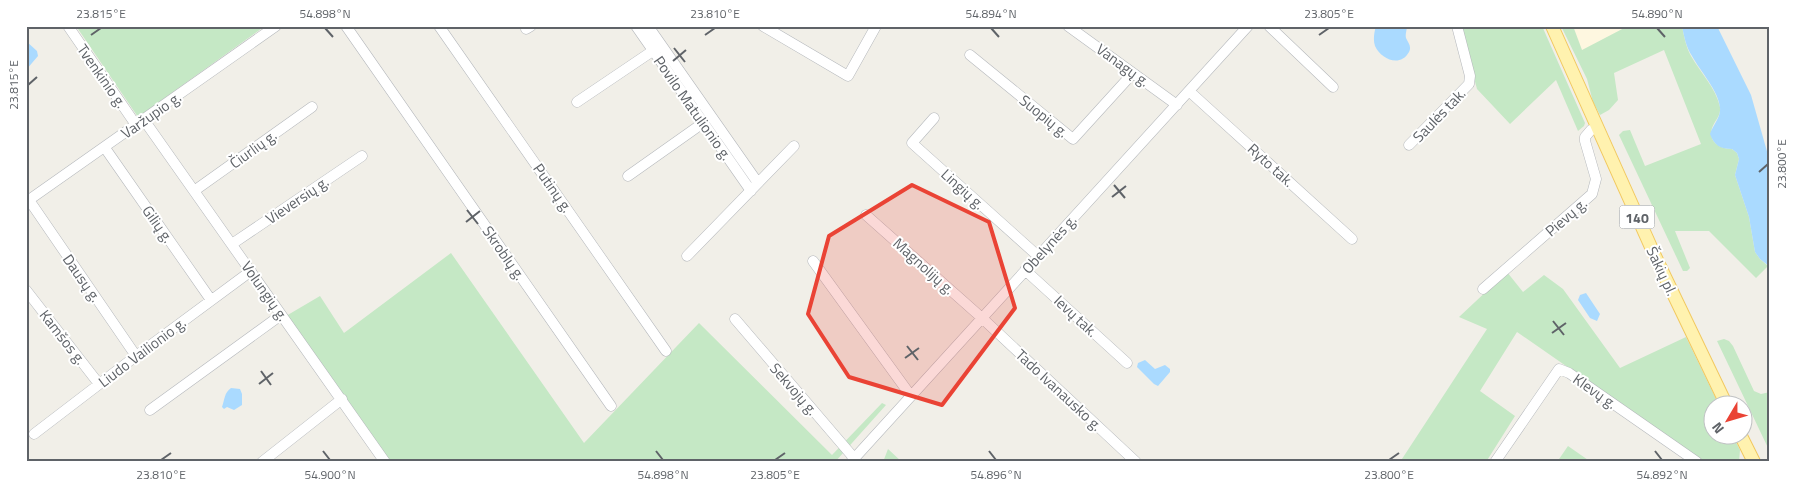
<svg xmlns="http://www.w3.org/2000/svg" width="1796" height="488" font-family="'Titillium Web',sans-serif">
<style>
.commercial{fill:#fef7e0}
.green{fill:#c5e8c5}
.water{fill:#aadaff}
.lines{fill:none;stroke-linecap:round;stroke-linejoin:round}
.minor-casing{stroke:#b5b8bc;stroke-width:11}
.major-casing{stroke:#f2c960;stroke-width:14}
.minor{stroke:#fff;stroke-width:10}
.major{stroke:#fff2af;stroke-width:12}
.marked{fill:#ea4335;fill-opacity:0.2;stroke:#ea4335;stroke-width:4;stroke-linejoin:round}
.ticks{fill:none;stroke:#5f6368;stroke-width:2}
.labels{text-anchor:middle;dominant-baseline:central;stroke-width:4;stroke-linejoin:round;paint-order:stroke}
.shield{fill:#fff;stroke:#8f9295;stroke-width:1}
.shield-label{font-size:14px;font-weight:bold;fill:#5f6368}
.street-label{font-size:15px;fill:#5f6368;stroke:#fff}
.neatline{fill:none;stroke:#5f6368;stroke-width:2}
.ticks-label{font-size:12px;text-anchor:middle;fill:#5f6368}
</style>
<rect width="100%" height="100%" fill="#f1efe8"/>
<path class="commercial" d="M1573,26H1628L1582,51Z"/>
<path class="green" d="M76,26H265L138,117Z
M1460,26H1542L1585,123L1584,126L1578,131L1556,80L1510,124L1477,89Z
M1561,26H1573L1582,50L1628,26H1682C1684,36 1686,47 1691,56C1700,72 1716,88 1720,107C1721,116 1715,120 1712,128C1708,142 1720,149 1732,149L1737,153L1739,159L1735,175L1749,217L1755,252L1760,259L1768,266L1756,278L1709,231H1675L1690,268L1687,271H1683L1619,135L1623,131L1630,130L1645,166L1701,144L1664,50L1614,73L1618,100L1609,110L1600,115L1593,102L1587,79Z
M451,253L584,443L699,323L832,455L882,403L886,405L835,462H390L286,316L320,296L344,333Z
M1507,272L1523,292L1544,275L1563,289L1620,368L1686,337L1719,405L1714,406V436H1733L1740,450L1739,462H1704L1517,332L1480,391L1515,416L1486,462H1400L1487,329L1459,317Z
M1724,339L1729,341L1733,346L1754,391L1761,394L1770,392V452L1717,341Z
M1568,446L1591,462H1557Z
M888,449L902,462H883Z"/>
<path class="water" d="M1376,26H1407C1407,30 1405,34 1406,38C1408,43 1412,46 1409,52C1400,68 1381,59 1375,46C1373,40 1374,33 1376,26Z
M1682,26H1717L1751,95L1770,162V267L1760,259L1755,252L1749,217L1735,175L1739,159L1737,153L1732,149C1720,149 1714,145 1710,134C1713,125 1721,117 1720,108C1719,91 1700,71 1692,56C1686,47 1684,36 1682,26Z
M26,41L37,51L38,56L26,70Z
M1586,293L1600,314L1597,321L1590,318L1578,300L1580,295Z
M1145,360L1155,369L1165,365L1170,369V372L1158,386L1154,384L1137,367L1138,363Z
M231,388L240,389L242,394V405L234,410L227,407L224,409L222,407C225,399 224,393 231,388Z"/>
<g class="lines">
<defs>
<path id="minor" d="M68,26L136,125
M346,26L611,406
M439,26L666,351
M636,26L751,191
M648,26L758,183
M763,26L848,76L876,26
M1068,26L1177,105
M1269,26L1333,87
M526,29L531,26
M970,55L1073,139L1133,73
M1189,91L1352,239
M577,102L657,48
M934,118L912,143L1038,256
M144,120L385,462
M1409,145L1469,84L1470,76L1457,26
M105,148L211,300
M628,176L703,123
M194,191L312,107
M29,200L136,356
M26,202L276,26
M866,215L982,318L1136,462
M232,244L362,156
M687,256L794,146
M813,261L911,396
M1025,270L1127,363
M1483,289L1592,194L1596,179L1585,141V137L1591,130L1597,128
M26,290L99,384
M735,319L854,458
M150,410L281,315
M34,434L136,356L251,271
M262,462L342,399
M851,462L1248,26
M1495,462L1559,369L1569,373L1697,462"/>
<path id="major" d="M1552,26L1655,256L1727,406
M1741,436L1754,462"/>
</defs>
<use href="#minor" class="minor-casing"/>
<use href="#major" class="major-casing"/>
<use href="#minor" class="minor"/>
<use href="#major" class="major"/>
</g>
<path class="marked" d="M912,185L989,222L1015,308L942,405L849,377L808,314L829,236Z"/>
<path class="ticks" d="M325,28L333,37M991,28L999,37M1657,28L1665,37M91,35L101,28M705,35L715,28M1319,35L1329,28M674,48L685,62M673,61L686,50M28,85L37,77M1759,172L1768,164M1114,185L1125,198M1112,197L1126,186M467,210L478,224M466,222L480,211M1553,321L1564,335M1552,333L1566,323M907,346L918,360M905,358L919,348M261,371L271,385M259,384L273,373M323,451L330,460M656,451L663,460M989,451L996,460M1655,451L1662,460M161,460L171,453M775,460L785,453M1389,460L1399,453"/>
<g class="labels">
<rect class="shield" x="1619.5" y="205.5" width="35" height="23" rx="4"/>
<g class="shield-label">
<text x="1637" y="217">140</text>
</g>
<g class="street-label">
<text transform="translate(1123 65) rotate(36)">Vanagų g.</text>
<text transform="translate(102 76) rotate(55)">Tvenkinio g.</text>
<text transform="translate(693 108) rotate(55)">Povilo Matulionio g.</text>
<text transform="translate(151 115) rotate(-35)">Varžupio g.</text>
<text transform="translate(1439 115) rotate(-46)">Saulės tak.</text>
<text transform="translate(1044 116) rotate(39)">Suopių g.</text>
<text transform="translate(253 149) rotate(-36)">Čiurlių g.</text>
<text transform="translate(1271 165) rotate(42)">Ryto tak.</text>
<text transform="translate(553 188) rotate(55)">Putinų g.</text>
<text transform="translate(963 189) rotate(42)">Lingių g.</text>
<text transform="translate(297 200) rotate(-34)">Vieversių g.</text>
<text transform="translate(1566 217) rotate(-41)">Pievų g.</text>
<text transform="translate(158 224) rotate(55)">Gilių g.</text>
<text transform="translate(1049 244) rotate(-48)">Obelynės g.</text>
<text transform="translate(504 253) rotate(55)">Skroblų g.</text>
<text transform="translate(924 266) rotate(42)">Magnolijų g.</text>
<text transform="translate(1662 271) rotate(65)">Šakių pl.</text>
<text transform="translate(82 278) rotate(55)">Dausų g.</text>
<text transform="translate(265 291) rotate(55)">Volungių g.</text>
<text transform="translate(1076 316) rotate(43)">Ievų tak.</text>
<text transform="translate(63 337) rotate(52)">Kamšos g.</text>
<text transform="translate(142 352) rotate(-37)">Liudo Vailionio g.</text>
<text transform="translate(794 389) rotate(49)">Sekvojų g.</text>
<text transform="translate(1059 390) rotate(43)">Tado Ivanausko g.</text>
<text transform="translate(1595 391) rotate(35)">Klevų g.</text>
</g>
</g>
<rect width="1796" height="488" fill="none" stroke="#ffffff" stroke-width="55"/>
<g transform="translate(1728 420) rotate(232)"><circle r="24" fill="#ffffff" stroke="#bfc1c3"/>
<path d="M0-4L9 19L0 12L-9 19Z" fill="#ea4335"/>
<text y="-8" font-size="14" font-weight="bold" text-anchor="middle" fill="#5f6368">N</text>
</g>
<rect x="28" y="28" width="1740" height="432" class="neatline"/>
<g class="ticks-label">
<text x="101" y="18">23.815°E</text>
<text x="325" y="18">54.898°N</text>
<text x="715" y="18">23.810°E</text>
<text x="991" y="18">54.894°N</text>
<text x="1329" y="18">23.805°E</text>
<text x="1657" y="18">54.890°N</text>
<text transform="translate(14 85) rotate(-90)" y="4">23.815°E</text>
<text transform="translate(1782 164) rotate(-90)" y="4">23.800°E</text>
<text x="161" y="479">23.810°E</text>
<text x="330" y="479">54.900°N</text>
<text x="663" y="479">54.898°N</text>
<text x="775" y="479">23.805°E</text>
<text x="996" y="479">54.896°N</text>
<text x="1389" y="479">23.800°E</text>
<text x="1662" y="479">54.892°N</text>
</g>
</svg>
